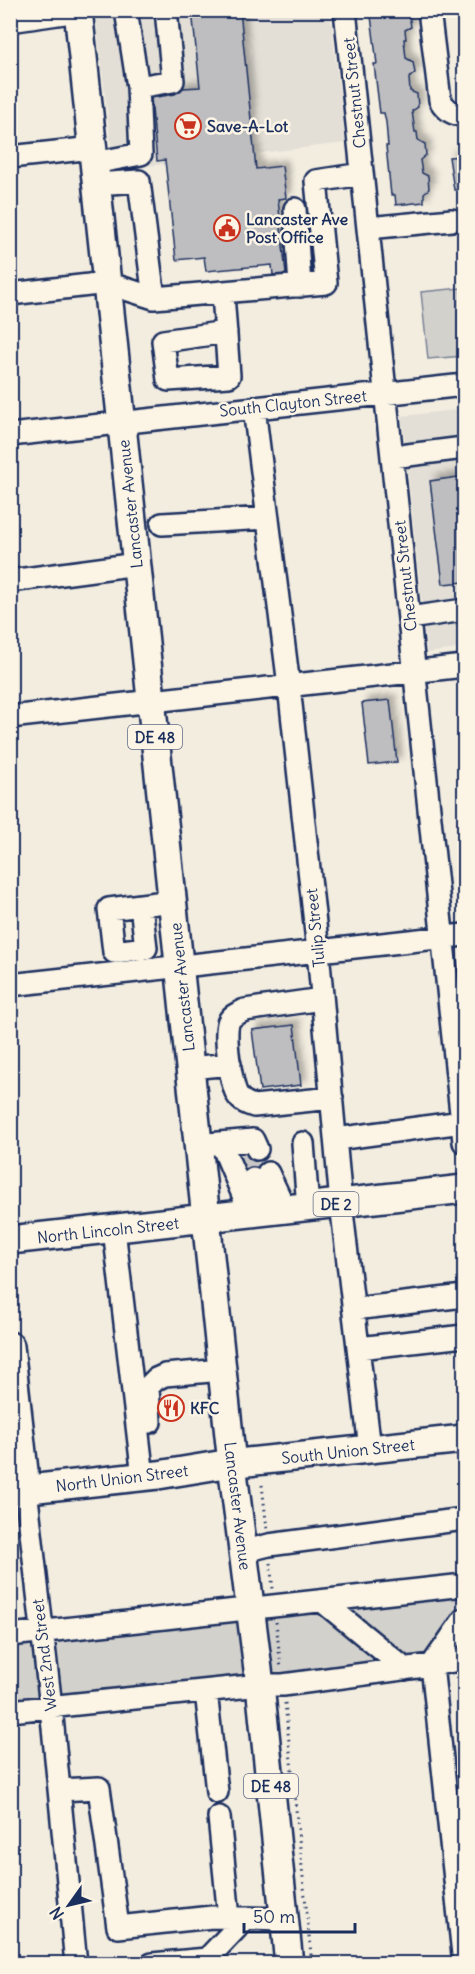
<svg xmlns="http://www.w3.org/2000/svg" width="475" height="1974" font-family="Delius,sans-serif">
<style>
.built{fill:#e3dfd6}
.green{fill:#d3d1cc;stroke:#778095;stroke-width:1.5}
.building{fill:#bebec0;stroke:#1b2f5e;stroke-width:1.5;filter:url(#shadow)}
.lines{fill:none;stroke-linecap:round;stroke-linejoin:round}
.minor-tunnel{stroke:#c8c7c6;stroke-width:21;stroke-dasharray:21 10;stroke-linecap:butt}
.minor-casing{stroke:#1b2f5e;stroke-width:26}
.major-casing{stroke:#1b2f5e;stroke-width:32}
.path{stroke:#1b2f5e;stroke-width:3;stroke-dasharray:1.5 4.5;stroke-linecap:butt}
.minor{stroke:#fcf5e5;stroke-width:21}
.major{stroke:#fcf5e5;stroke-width:27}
.labels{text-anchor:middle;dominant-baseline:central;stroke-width:5;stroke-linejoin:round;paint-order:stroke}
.shield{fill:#fcf5e5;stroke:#5e6a86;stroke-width:1.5}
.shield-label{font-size:15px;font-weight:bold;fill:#1b2f5e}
.street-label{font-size:16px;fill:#1b2f5e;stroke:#fcf5e5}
.poi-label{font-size:16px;font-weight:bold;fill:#1b2f5e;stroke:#fcf5e5;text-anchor:start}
</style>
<defs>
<filter id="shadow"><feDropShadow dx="5.5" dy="-5.5" stdDeviation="3" flood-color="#0004"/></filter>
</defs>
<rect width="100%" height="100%" fill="#f3ede0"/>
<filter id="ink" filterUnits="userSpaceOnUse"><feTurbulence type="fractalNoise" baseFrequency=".0167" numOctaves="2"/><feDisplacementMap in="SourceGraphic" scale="12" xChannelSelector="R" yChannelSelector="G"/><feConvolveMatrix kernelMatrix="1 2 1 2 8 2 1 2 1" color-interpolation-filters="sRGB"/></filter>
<g filter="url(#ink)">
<path class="built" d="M95,11H330L345,143L114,170Z
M464,409V648L427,653L402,416Z"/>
<path class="green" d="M461,288L464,318V356L428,359L421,292Z
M464,1585V1659L11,1711V1635Z"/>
<path class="building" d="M192,10H240L256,169L282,166L286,198L278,199L286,274L273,275L272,265L206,271L204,257L176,260L165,160L157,161L151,98L175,94L183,88L200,87Z
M372,10H401L409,14L411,27L405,30L406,39H404L406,58L413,62L415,73L409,78L410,91L417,94L418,107L412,111L415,132H417L418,140L425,144L426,155L420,160L422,173L428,176L429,189L424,193V202L396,205L395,195H391L386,146H388L386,122L384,113H380L374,64H377L371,16H373Z
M465,156V190H454L449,157Z
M465,476V582L443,584L430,481Z
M390,700L397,762L369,765L362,703Z
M294,1025L301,1085L260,1090L252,1030Z"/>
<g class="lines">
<path class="minor-tunnel" d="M243,1155L253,1179"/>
<defs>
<path id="minor" d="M345,10L464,1142
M429,10L440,100C446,110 453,115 464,115
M10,21L78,11
M138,87L173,81L166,10
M10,157L93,148
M94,163L141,154L138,87L126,10
M96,184L139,181L154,298
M295,209L300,286
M368,228L452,220
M10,294L107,283L154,298L326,283L316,181L362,174
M223,294L229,376L168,380L163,341L226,332
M254,408L289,686L318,951L341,1203L370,1449
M10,435L464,385
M392,457L464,448
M162,524L268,518
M10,581L137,564
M409,618L464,610
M10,717L464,666
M141,905L146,948L114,952L109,909L173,901
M10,985L464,935
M322,999L245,1010C239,1013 232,1015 229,1021C223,1030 231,1087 238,1096C242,1102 248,1104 254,1106L332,1098
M190,1068L230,1064
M336,1139L462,1122
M221,1143L251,1214
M303,1143L308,1208
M208,1144L253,1140L257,1149
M268,1173L286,1211
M253,1179L268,1212
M114,1229L143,1477
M354,1309L464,1296
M359,1348L464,1336
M150,1422L148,1387L156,1379L165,1375L222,1370
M26,1489L51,1707L76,1964
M245,1551L269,1545L464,1519
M322,1601L405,1669
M10,1635L464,1585
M206,1691L217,1792
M10,1711L260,1685H283L432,1665L464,1659
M59,1790L99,1788L118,1927L212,1917L284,1919
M219,1817L229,1918
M152,1964L207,1959L246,1918
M464,1964L432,1665L464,1619"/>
<path id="major" d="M78,10L232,1464L260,1685L289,1964
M10,1240L464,1189
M10,1346L26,1489
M10,1491L158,1475L219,1465L464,1439"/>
</defs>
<use href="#minor" class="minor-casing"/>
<use href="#major" class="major-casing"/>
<path class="path" d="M262,1485L267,1529
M270,1563L273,1589
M276,1622L281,1669
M285,1703L312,1964"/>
<use href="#minor" class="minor"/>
<use href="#major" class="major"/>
</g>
</g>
<defs>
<symbol id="supermarket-ring" viewBox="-11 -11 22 22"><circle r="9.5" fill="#fcf5e5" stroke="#c8321e" stroke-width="1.5"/><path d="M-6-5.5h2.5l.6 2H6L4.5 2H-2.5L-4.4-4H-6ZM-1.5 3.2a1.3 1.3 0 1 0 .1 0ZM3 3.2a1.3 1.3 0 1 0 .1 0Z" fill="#c8321e"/></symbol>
<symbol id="civic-ring" viewBox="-11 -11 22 22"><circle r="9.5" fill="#fcf5e5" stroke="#c8321e" stroke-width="1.5"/><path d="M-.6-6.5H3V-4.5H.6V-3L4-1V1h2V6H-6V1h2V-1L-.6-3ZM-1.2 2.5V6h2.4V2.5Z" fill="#c8321e"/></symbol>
<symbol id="restaurant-ring" viewBox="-11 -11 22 22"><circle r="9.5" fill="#fcf5e5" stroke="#c8321e" stroke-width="1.5"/><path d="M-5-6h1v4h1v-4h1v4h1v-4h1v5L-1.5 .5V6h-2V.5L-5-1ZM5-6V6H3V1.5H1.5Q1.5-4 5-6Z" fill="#c8321e"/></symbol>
</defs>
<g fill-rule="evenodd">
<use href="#supermarket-ring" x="173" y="111" width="30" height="30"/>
<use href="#civic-ring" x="212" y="213" width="30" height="30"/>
<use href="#restaurant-ring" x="156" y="1393" width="30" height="30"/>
</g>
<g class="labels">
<g class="shield">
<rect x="128" y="725" width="54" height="24" rx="4.5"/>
<rect x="313.5" y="1192" width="45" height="24" rx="4.5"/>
<rect x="244" y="1774" width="54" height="24" rx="4.5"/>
</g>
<g class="shield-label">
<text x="155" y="737">DE 48</text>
<text x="336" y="1204">DE 2</text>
<text x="271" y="1786">DE 48</text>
</g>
<g class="street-label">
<text transform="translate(354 93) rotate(-96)">Chestnut Street</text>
<text transform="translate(293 403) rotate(-6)">South Clayton Street</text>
<text transform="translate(130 504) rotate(-96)">Lancaster Avenue</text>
<text transform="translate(405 576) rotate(-96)">Chestnut Street</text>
<text transform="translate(315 928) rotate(-96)">Tulip Street</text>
<text transform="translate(182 987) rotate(-96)">Lancaster Avenue</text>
<text transform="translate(108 1230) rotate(-6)">North Lincoln Street</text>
<text transform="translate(348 1451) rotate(-6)">South Union Street</text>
<text transform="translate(122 1478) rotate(-7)">North Union Street</text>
<text transform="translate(238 1506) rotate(83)">Lancaster Avenue</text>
<text transform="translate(44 1655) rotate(-97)">West 2nd Street</text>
</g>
<g class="poi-label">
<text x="207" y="126">Save-A-Lot</text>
<text x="246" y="219">Lancaster Ave<tspan x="246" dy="18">Post Office</tspan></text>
<text x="190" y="1408">KFC</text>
</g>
</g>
<rect width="475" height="1974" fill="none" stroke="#fcf5e5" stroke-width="36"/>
<rect x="18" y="18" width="439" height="1938" fill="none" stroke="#1b2f5e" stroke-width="2" filter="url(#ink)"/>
<g transform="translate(69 1905) rotate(236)" stroke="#fcf5e5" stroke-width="4.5" paint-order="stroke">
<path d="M0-4.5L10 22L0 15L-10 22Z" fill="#1b2f5e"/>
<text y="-9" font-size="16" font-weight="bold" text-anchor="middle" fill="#1b2f5e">N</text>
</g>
<path d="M244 1923v9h111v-9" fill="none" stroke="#1b2f5e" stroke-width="3"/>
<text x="253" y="1923" font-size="18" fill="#1b2f5e" stroke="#fcf5e5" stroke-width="4.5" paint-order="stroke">50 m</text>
</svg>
